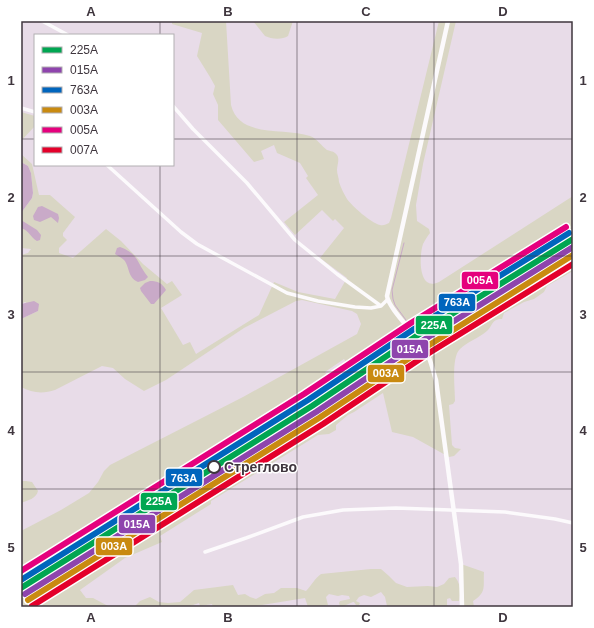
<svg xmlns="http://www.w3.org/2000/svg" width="594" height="628" font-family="Helvetica,sans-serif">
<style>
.green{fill:#d9d6c4;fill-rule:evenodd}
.water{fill:#c9aac8}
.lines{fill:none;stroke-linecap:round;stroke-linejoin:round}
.stream{stroke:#c9aac8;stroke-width:1}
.street{stroke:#fcfafc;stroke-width:3.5}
.secondary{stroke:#fcfafc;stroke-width:4.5}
.rail-1-casing{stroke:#fff;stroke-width:9}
.rail-2-casing{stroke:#fff;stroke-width:9}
.rail-3-casing{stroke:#fff;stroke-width:9}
.rail-4-casing{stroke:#fff;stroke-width:9}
.rail-5-casing{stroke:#fff;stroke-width:9}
.rail-6-casing{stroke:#fff;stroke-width:9}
.rail-1{stroke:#00a651;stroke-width:6}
.rail-2{stroke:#8e44ad;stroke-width:6}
.rail-3{stroke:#0065bd;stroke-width:6}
.rail-4{stroke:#c98a10;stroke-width:6}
.rail-5{stroke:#e5007d;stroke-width:6}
.rail-6{stroke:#e4002b;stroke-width:6}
.grid{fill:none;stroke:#3f363e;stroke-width:1;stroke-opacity:0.55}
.stop-dot{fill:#fff;stroke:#3f363e;stroke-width:2}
.labels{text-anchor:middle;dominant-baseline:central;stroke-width:3;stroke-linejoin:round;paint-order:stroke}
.stop-label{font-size:14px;font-weight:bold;fill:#3f363e;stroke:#fff;text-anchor:start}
.line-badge{stroke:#fff;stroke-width:1.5}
.badge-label{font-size:11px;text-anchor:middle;font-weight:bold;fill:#fff}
.neatline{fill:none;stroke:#3f363e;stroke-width:1.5}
.grid-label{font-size:13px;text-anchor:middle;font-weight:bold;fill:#3f363e}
</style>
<rect width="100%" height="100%" fill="#e8dce8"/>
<path class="green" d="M172,21H226L231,105C239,139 286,127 310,136C318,139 321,146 327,150C329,151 333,151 335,153C341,157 337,165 337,170C337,174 339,178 339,182C341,188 344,194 347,199C352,206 371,223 380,225C384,226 386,224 389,223L391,218L439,21H456L423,164L416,205L417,221L429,229L430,233C427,237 425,240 423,244C419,256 418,292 439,282L573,196V271L547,286L544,292L534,299L524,302L504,313L502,319C491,319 493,326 487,331C479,338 467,342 460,349C451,357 455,389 455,401L453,404L449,405L452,445L455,448L461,449L454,456L449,457L413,437L392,432L383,393L354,412L348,415L336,425V430L329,434L318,435L211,501V504L160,536L162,542L125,558L80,590L86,598H93L110,607H21V531L61,510L89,493L98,482L104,471L110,465L243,397L357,334L361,324L357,314L352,311L302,300L296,301L244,328L166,380L144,391L125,379L113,368L102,366L55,390C43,394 32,393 21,387V319L38,311L25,302L21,304V255L28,253L31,249L21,248V213L32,198L33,193L31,173L28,166L21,162V154L32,164L39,195H50L75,217L63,233V236L67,240L59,248V253L73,258L106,229L121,241L143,264L167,284L172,281L182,295L161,308L183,345L190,342L196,354L259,315L274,282L298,292L335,299L347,278L320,258L344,228L335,219L333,221L322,210L295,235L284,222L318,195L306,178L308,176L300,163L277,153L274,145L261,151L264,159L254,162L218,120V105L213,94L215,86L210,77L197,56L202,33L172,24ZM344,359L351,370L332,382L325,372Z
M253,21H293L288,36C282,40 271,39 265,36Z
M21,112L35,116V126L21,141Z
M21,481H26L32,482L38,491C36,499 28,500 21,503Z
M461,564L484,572C483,587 487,592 473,601L474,607H462Z
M371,569H381L389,576L396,583L407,587L428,586L437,587L444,584L449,578L455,577C461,584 461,593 459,601H452L450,598L447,599V605L449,607H389L387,606L385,597L381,592L371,597L364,595L359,597L356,601L360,603L359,605H356L354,602H353L344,606H340L339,603L340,601L350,599L349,596L342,595L338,596L329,594L326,597L328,605L319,607H308L305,598L256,606L213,607L212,604L200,606L199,603L187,607H152L151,606L148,607H134L140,601L150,597L159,602L168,603L180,602L194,590L233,585L238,595L245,594L250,597L256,599L265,594L274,593L281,588H297L306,591C312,585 314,579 321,574Z"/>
<path class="water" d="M21,162L28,166L31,173L33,193L32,198L21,213Z
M42,206L58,214L59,218L58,223L51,217L40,222L34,220L33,216L38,207Z
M21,220L37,230L41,235L40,240L37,241C30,237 30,231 21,228Z
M120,247C139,254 136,262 148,277L145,280L138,282C127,277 130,267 124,260C122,258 118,256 115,254L117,248Z
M150,281C158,281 162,283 166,290L154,304H151L141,291L140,288L145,283Z
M34,301L39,304L38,311L21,319V304Z"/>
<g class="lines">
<path class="stream" d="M404,243L392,290L393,299L395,305L414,331"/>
<path class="street" d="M42,21L68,35
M173,106L193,129L247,183L295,240L337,274L381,306
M21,108L35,112
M107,165L181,232L197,244L287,293L318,301L355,307L371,308L381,306L387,300
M205,552L246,538L303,517L343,510L396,508L505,512L555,519L573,523"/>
<path class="secondary" d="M448,21L387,296C389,310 419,337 427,353C431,361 433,371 436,380L461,564L462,607"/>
<defs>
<path id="rail-1" d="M21,588L312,406L418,335L573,239"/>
<path id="rail-2" d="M25,594L316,412L422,341L573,247"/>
<path id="rail-3" d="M21,580L308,400L414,329L569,233"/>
<path id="rail-4" d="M28,600L319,418L426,347L573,255"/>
<path id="rail-5" d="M21,571L304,394L411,323L566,227"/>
<path id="rail-6" d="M32,606L323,424L429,353L573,264"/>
</defs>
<use href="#rail-1" class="rail-1-casing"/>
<use href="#rail-2" class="rail-2-casing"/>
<use href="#rail-3" class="rail-3-casing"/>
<use href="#rail-4" class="rail-4-casing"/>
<use href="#rail-5" class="rail-5-casing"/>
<use href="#rail-6" class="rail-6-casing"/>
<use href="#rail-1" class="rail-1"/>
<use href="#rail-2" class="rail-2"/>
<use href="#rail-3" class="rail-3"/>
<use href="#rail-4" class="rail-4"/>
<use href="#rail-5" class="rail-5"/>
<use href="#rail-6" class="rail-6"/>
</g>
<path class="grid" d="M160,21V35M297,21V607M434,21V607M21,139H35M173,139H573M160,165V607M21,256H573M21,372H573M21,489H573"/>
<circle class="stop-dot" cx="214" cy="467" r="6"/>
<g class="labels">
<g class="stop-label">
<text x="224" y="467">Стреглово</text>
</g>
</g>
<g class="line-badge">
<rect x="461" y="271" width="38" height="19" rx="4" fill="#e5007d"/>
<rect x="438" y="293" width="38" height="19" rx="4" fill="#0065bd"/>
<rect x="415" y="315" width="38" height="20" rx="4" fill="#00a651"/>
<rect x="391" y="339" width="38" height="20" rx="4" fill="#8e44ad"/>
<rect x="367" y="364" width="38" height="19" rx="4" fill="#c98a10"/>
<rect x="165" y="468" width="38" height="19" rx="4" fill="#0065bd"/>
<rect x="140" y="492" width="38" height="19" rx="4" fill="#00a651"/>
<rect x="118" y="514" width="38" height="20" rx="4" fill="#8e44ad"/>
<rect x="95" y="537" width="38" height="19" rx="4" fill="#c98a10"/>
</g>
<g class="badge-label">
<text x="480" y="284">005А</text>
<text x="457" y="306">763А</text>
<text x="434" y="329">225А</text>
<text x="410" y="353">015А</text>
<text x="386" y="377">003А</text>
<text x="184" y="482">763А</text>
<text x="159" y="505">225А</text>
<text x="137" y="528">015А</text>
<text x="114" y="550">003А</text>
</g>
<rect width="594" height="628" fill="none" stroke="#ffffff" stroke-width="44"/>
<rect x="34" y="34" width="140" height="132" fill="#ffffff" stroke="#b2afb2"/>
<rect x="42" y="47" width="20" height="6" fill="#00a651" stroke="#b2afb2"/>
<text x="70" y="54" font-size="12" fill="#3f363e">225А</text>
<rect x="42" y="67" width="20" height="6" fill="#8e44ad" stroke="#b2afb2"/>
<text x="70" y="74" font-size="12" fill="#3f363e">015А</text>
<rect x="42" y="87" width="20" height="6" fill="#0065bd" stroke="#b2afb2"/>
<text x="70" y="94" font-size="12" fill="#3f363e">763А</text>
<rect x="42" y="107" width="20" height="6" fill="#c98a10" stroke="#b2afb2"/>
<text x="70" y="114" font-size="12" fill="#3f363e">003А</text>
<rect x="42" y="127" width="20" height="6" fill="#e5007d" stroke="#b2afb2"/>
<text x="70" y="134" font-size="12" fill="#3f363e">005А</text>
<rect x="42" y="147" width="20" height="6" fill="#e4002b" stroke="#b2afb2"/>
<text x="70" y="154" font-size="12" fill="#3f363e">007А</text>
<rect x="22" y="22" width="550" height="584" class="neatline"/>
<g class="grid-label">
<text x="91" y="16">A</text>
<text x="228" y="16">B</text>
<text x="366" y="16">C</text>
<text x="503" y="16">D</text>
<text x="11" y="85">1</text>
<text x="583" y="85">1</text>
<text x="11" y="202">2</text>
<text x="583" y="202">2</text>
<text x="11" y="319">3</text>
<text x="583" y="319">3</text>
<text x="11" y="435">4</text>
<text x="583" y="435">4</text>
<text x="11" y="552">5</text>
<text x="583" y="552">5</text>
<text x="91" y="622">A</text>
<text x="228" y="622">B</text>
<text x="366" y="622">C</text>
<text x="503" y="622">D</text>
</g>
</svg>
